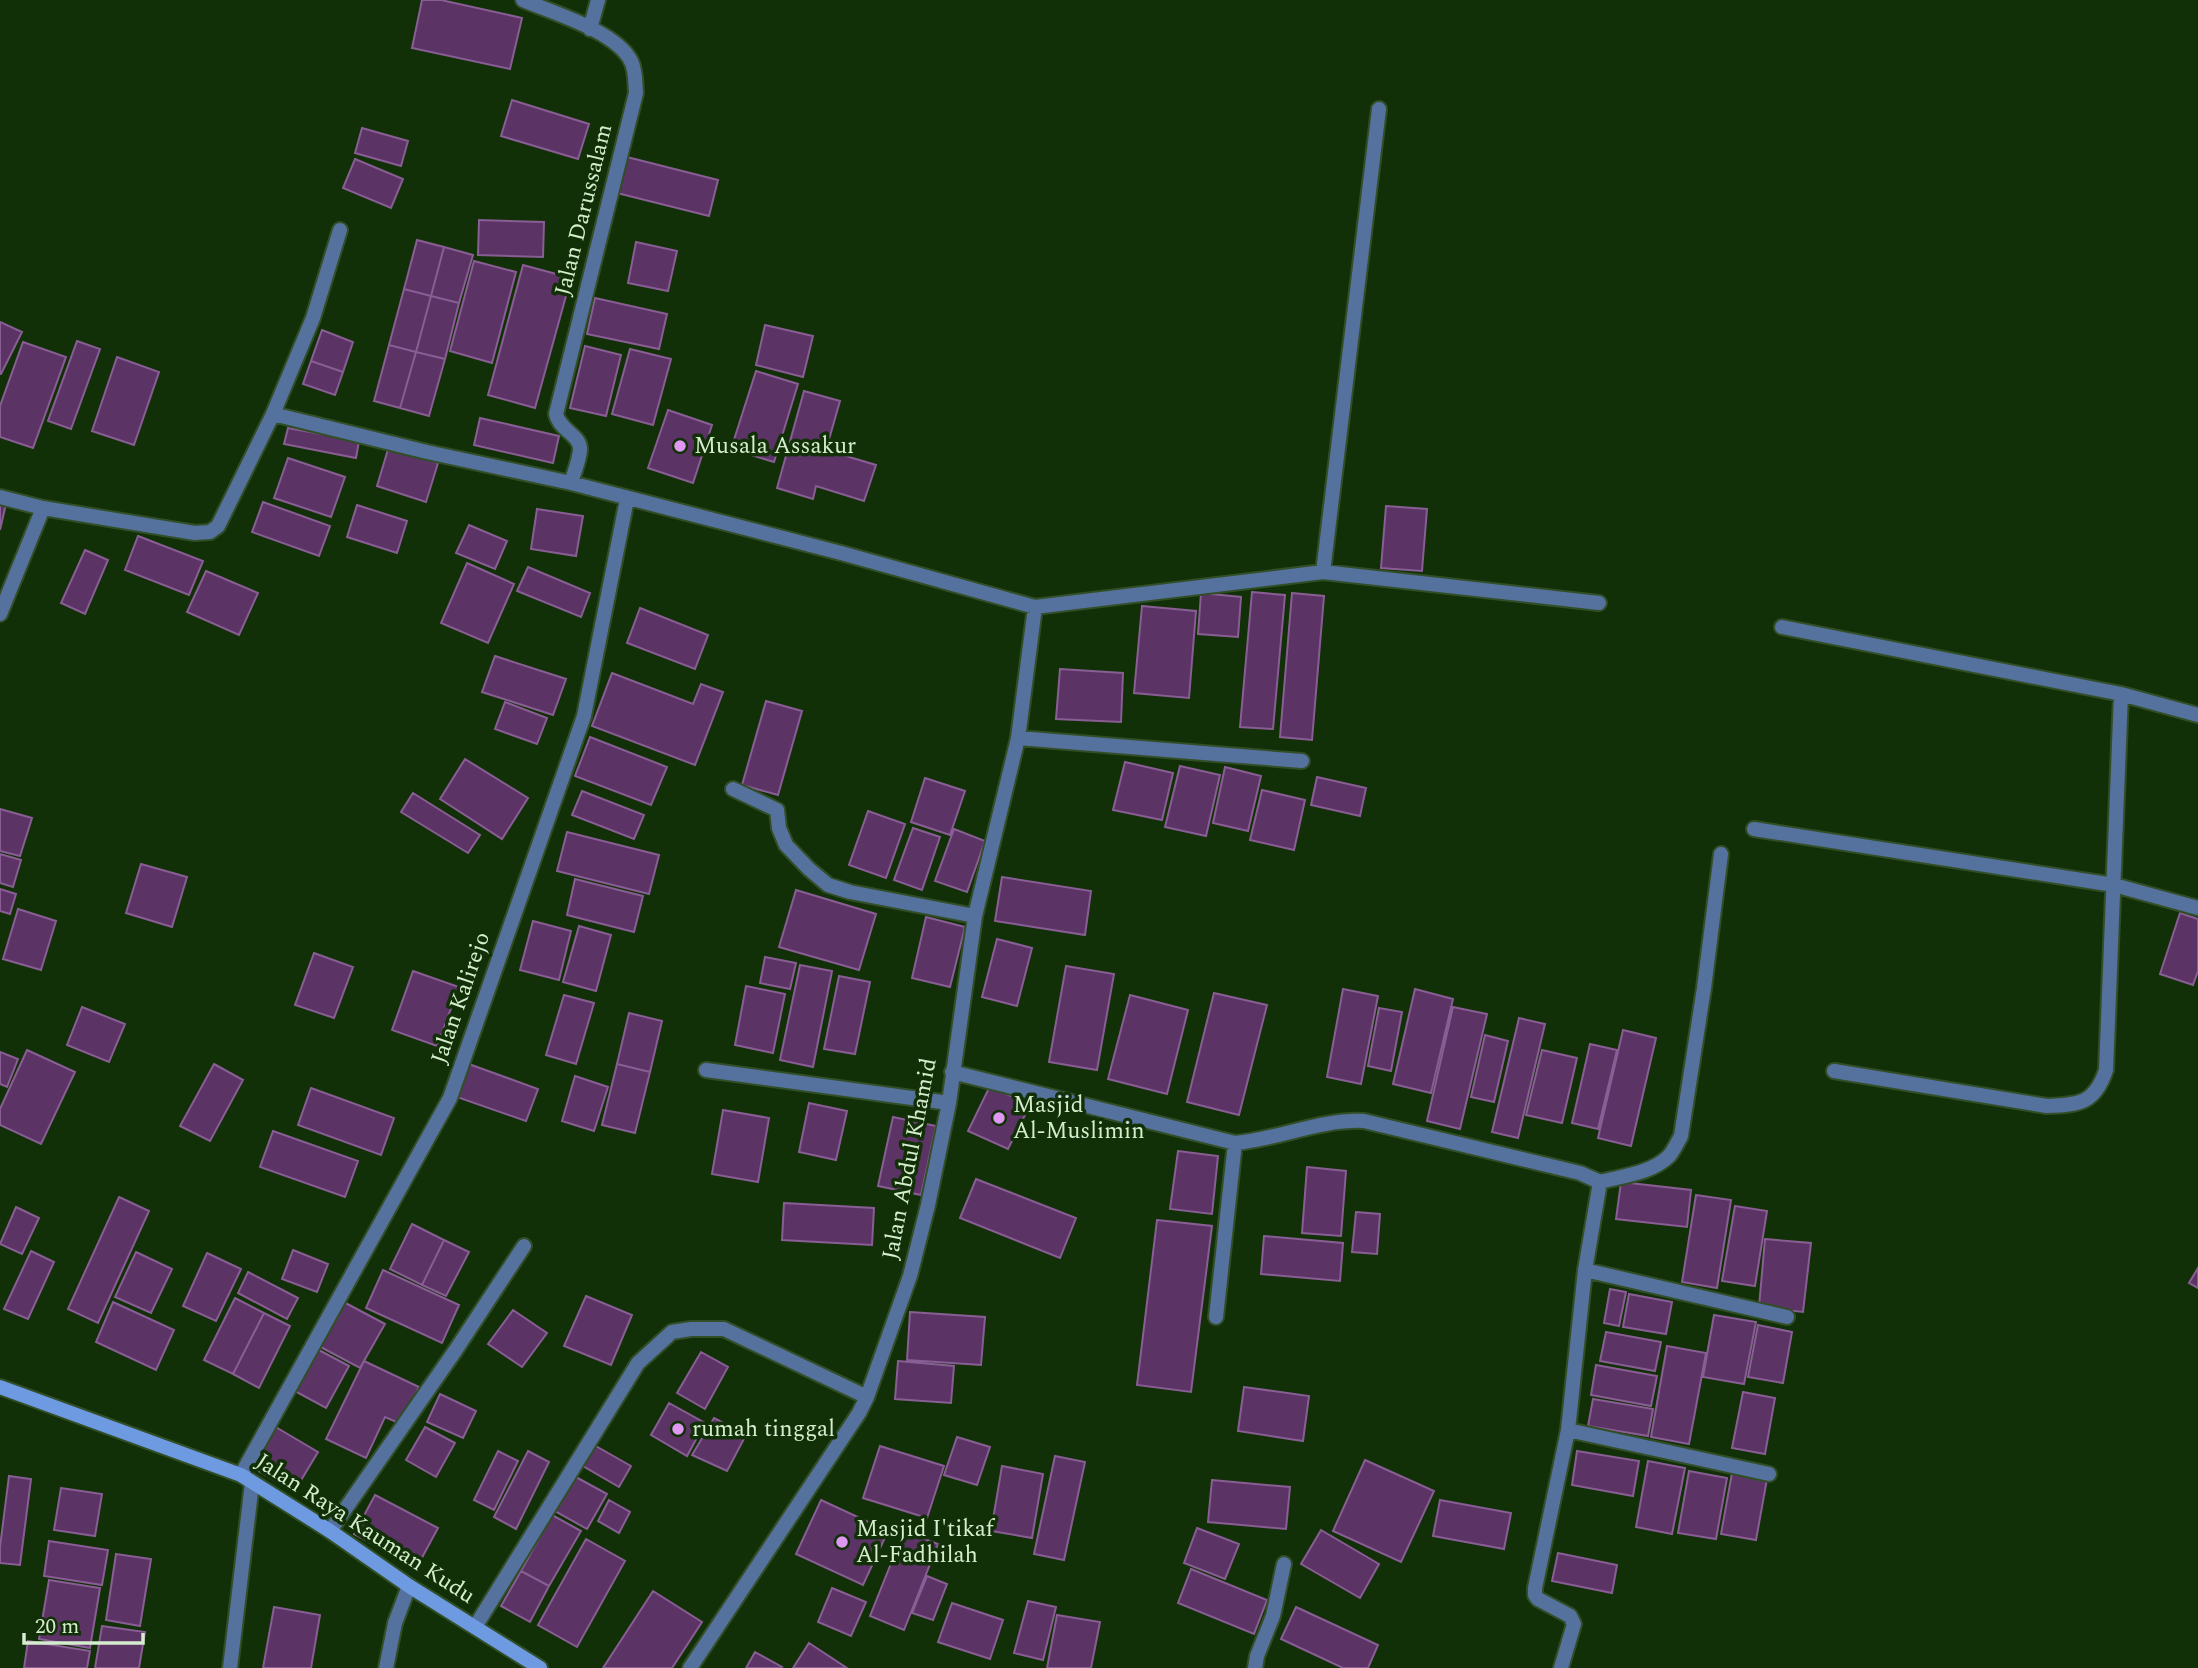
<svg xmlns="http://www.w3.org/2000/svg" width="2198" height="1668" font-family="Spectral,serif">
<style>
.building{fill:#5b3365;stroke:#885e94;stroke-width:2}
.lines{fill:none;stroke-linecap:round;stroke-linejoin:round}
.street-casing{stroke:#314e27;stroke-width:18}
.secondary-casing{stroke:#314e27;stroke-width:18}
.street{stroke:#55719d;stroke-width:14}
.secondary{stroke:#6d9ae0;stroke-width:14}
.poi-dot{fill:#de98f2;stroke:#123007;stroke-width:2.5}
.labels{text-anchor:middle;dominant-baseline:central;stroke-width:7;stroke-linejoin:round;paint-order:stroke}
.street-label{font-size:23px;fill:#d5edce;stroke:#123007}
.poi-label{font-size:23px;fill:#d5edce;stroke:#123007;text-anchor:start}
</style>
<rect width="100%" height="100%" fill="#123007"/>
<path class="building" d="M422,0H441L522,18L510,69L412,48Z
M512,100L589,124L578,159L501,136Z
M362,128L408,141L401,166L355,153Z
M627,157L718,180L709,216L617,193Z
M355,159L403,179L391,208L343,188Z
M479,220L544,222L543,257L478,255Z
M417,240L444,247L431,296L404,289Z
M636,242L677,251L668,291L628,283Z
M444,247L473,255L459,303L431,296Z
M474,261L516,272L492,363L450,351Z
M523,265L571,278L535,408L488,395Z
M404,289L431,296L416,352L389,345Z
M431,296L459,303L445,359L416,352Z
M595,298L667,314L659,349L587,334Z
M0,322L22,332L1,374H0Z
M765,325L813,336L803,377L756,365Z
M322,330L353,342L343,372L311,361Z
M77,341L100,349L71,429L48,421Z
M23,342L66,357L33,448L0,437V406Z
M389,345L416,352L400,408L374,401Z
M585,346L621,355L606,416L570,408Z
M630,349L671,359L653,425L612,414Z
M416,352L445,359L429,416L400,408Z
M117,357L159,372L134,445L92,431Z
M311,361L343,372L335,395L303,384Z
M756,371L798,384L774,462L731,449Z
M804,391L840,401L826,450L876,465L864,501L816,486L813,499L777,488Z
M668,410L712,425L693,483L648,468Z
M480,418L559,436L553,463L474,445Z
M288,428L359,441L356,458L284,444Z
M389,446L438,463L426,502L377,486Z
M288,458L345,477L331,517L274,498Z
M263,502L330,526L319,556L252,532Z
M0,503L6,504L0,530Z
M357,505L407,521L397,553L347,537Z
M1386,506L1427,509L1422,571L1381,568Z
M537,509L583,516L576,556L531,549Z
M469,525L507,541L495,569L456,553Z
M138,536L203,561L189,595L125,570Z
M85,550L108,560L85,614L61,603Z
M467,563L514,584L488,643L441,623Z
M528,567L590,593L581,617L517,591Z
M206,571L258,593L239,635L187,612Z
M1252,592L1285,595L1273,729L1240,727Z
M1201,593L1241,597L1238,637L1198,634Z
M1292,593L1324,596L1312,740L1280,737Z
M1142,606L1196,611L1189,698L1134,693Z
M640,608L708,635L695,669L627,643Z
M495,656L566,679L553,715L482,692Z
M1060,669L1123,673L1121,722L1056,719Z
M612,673L693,704L701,684L723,692L695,765L592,726Z
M766,701L802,711L778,795L742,785Z
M505,702L547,718L537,744L495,729Z
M590,737L667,767L651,805L575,776Z
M465,759L528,798L502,839L440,799Z
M1125,762L1173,773L1162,820L1113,810Z
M1180,766L1220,775L1206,836L1165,827Z
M1225,767L1261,776L1248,831L1213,823Z
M1317,777L1366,788L1360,816L1311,805Z
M925,778L965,791L950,835L911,822Z
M1262,790L1305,800L1294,850L1250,840Z
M582,791L644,815L634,839L572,815Z
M413,793L480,835L468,853L401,812Z
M0,809L32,818L20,856L0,851Z
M868,811L905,824L886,878L849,865Z
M913,828L940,837L922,890L894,880Z
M954,829L985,841L967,892L935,881Z
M567,832L659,855L649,894L557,871Z
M0,854L21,860L13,887L0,883Z
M141,864L187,877L172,927L126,913Z
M1002,877L1091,891L1085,935L995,921Z
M575,879L643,896L634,932L567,915Z
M0,889L16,894L10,914L0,911Z
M796,890L876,914L859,970L779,947Z
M18,909L56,921L41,970L3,959Z
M2180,913L2198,919V971L2193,985L2160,974Z
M926,917L965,927L950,987L912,978Z
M533,921L571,931L559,980L520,970Z
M579,926L611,935L596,991L563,982Z
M997,939L1032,948L1017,1006L982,997Z
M314,953L353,967L334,1018L295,1005Z
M765,957L796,963L790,989L760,983Z
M800,965L832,971L813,1067L780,1060Z
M1066,966L1114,974L1097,1070L1049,1062Z
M413,971L459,987L437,1046L392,1030Z
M839,976L870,982L855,1054L824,1049Z
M746,986L785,994L773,1053L735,1045Z
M1343,989L1378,996L1361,1084L1327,1077Z
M1415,989L1453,999L1431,1093L1393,1084Z
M1214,993L1267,1005L1239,1115L1187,1102Z
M564,995L594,1003L576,1064L546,1055Z
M1130,995L1188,1010L1167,1094L1108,1079Z
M82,1007L125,1024L109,1062L67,1045Z
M1453,1007L1487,1014L1460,1129L1427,1121Z
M1379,1008L1402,1012L1391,1071L1368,1066Z
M629,1013L662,1021L650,1072L617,1064Z
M1519,1018L1545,1024L1518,1138L1492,1132Z
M1623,1030L1656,1038L1631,1146L1598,1138Z
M1485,1035L1508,1041L1494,1102L1471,1097Z
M1590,1044L1617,1050L1598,1129L1572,1123Z
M27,1050L75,1072L41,1144L0,1125V1109Z
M1542,1050L1577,1058L1562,1123L1526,1115Z
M0,1052L18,1059L7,1087L0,1084Z
M466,1063L538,1089L526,1121L454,1096Z
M214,1064L243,1080L210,1141L180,1126Z
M617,1064L650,1072L635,1133L602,1125Z
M575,1076L608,1087L594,1131L562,1121Z
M990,1086L1030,1105L1008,1149L968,1131Z
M311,1088L394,1118L381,1155L298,1125Z
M809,1103L847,1111L836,1160L799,1152Z
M723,1110L769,1118L758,1182L712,1174Z
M893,1117L936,1126L921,1195L878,1186Z
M273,1131L358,1161L345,1197L260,1167Z
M1178,1151L1218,1156L1212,1214L1170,1209Z
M1307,1167L1346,1171L1341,1236L1302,1233Z
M976,1179L1076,1218L1060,1258L960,1218Z
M1621,1182L1691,1190L1687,1227L1616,1219Z
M1696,1195L1731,1200L1717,1288L1682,1282Z
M119,1197L149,1211L98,1323L68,1309Z
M784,1203L874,1208L872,1245L782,1240Z
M1735,1206L1767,1211L1755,1286L1722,1281Z
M16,1207L39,1218L22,1254L0,1244Z
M1356,1212L1380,1214L1377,1254L1352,1252Z
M1157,1220L1212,1226L1191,1392L1137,1385Z
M412,1224L444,1240L422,1285L390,1269Z
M1264,1236L1343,1243L1340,1281L1261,1274Z
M1765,1239L1811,1243L1803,1312L1759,1307Z
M444,1240L469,1252L446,1296L422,1285Z
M293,1250L328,1264L317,1292L282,1279Z
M31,1251L54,1262L28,1319L4,1309Z
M136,1252L172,1269L151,1313L115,1297Z
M207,1253L241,1269L216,1321L183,1306Z
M2198,1268V1288L2189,1283Z
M383,1270L459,1305L442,1343L366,1308Z
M248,1272L298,1298L287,1319L238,1293Z
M1610,1289L1626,1292L1619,1326L1604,1323Z
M1629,1294L1672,1302L1666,1334L1623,1327Z
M586,1296L632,1315L611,1365L564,1346Z
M235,1298L264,1313L233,1374L204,1360Z
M340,1300L385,1324L360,1368L315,1344Z
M113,1302L174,1330L156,1370L96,1342Z
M513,1310L547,1333L522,1367L488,1344Z
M910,1312L985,1317L981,1365L907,1360Z
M264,1313L290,1326L259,1388L233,1374Z
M1714,1315L1756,1322L1744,1384L1703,1377Z
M1758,1325L1792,1332L1783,1383L1748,1377Z
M1606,1332L1661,1342L1655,1371L1600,1361Z
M1667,1346L1706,1353L1689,1444L1651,1437Z
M315,1348L349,1366L326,1408L293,1390Z
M701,1352L728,1367L705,1409L677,1393Z
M364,1361L419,1387L401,1424L385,1417L366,1458L326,1439Z
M898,1361L954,1366L951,1403L895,1399Z
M1596,1365L1657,1376L1651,1406L1591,1395Z
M1244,1387L1309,1396L1303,1441L1238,1431Z
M1743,1392L1775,1398L1765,1454L1732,1448Z
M440,1394L476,1411L463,1438L427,1422Z
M1593,1399L1653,1409L1648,1436L1588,1426Z
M669,1403L705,1423L687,1456L651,1435Z
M714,1418L746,1435L727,1471L692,1455Z
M274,1426L318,1452L294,1492L250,1466Z
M425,1427L455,1443L436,1477L406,1460Z
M957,1437L990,1447L977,1485L944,1475Z
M594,1445L631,1466L619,1487L583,1466Z
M880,1446L944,1466L927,1518L863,1498Z
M498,1451L518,1461L494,1510L474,1500Z
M528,1451L549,1462L516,1529L494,1517Z
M1577,1451L1639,1461L1633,1496L1572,1485Z
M1055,1456L1085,1462L1064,1560L1034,1554Z
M1365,1460L1434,1491L1401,1562L1333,1531Z
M1648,1461L1685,1468L1672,1534L1636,1527Z
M1002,1466L1043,1474L1032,1538L991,1531Z
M1689,1471L1727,1478L1716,1539L1678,1533Z
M1732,1473L1767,1479L1756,1540L1721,1534Z
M9,1476L31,1479L20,1565L0,1563V1547Z
M574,1476L607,1494L587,1529L555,1511Z
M1212,1480L1290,1487L1286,1529L1208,1522Z
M61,1488L102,1494L95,1536L54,1530Z
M375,1495L438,1528L417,1567L354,1534Z
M609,1500L630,1512L619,1533L598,1521Z
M821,1500L888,1531L863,1585L796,1554Z
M1440,1500L1511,1513L1504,1549L1433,1536Z
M552,1515L581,1531L549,1586L521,1571Z
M1197,1528L1239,1544L1225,1579L1184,1563Z
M1321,1530L1379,1564L1360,1598L1301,1564Z
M904,1531L938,1544L904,1630L870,1616Z
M586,1539L625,1561L577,1647L538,1625Z
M49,1541L108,1550L102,1585L44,1576Z
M1558,1553L1617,1565L1612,1593L1552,1581Z
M116,1554L151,1559L140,1626L106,1620Z
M1191,1569L1267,1600L1254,1634L1178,1603Z
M521,1571L549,1586L530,1622L501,1606Z
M927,1576L947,1584L933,1620L912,1613Z
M49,1580L100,1588L90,1648L39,1639Z
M832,1588L866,1602L851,1636L818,1622Z
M653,1591L702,1622L672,1668H603Z
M1028,1601L1056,1607L1043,1660L1014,1653Z
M952,1603L1003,1620L990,1659L938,1642Z
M274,1607L320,1615L311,1668H263Z
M1296,1607L1378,1645L1368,1668H1343L1281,1639Z
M1057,1615L1100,1622L1091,1668H1047Z
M102,1626L145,1632L139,1668H95Z
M28,1641L90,1651L87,1668H24Z
M809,1643L847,1668H793Z
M755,1652L782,1667L781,1668H746Z"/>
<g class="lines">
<defs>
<path id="street" d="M523,0C553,13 616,31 631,61C636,70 635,83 636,93L556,414C560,431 581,435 580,450C579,461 574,473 571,483
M590,29L598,0
M273,414L427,452L571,483L841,553L1035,607L1323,572L1599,603
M0,497L43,508L195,533L210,532L218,526L273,414L313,318L340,230
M1323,572L1379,109
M0,614L43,508
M1782,627L2121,694L2198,715
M1018,738L1302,761
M733,789L777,810L779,828L786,845L809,869L828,885L850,892L975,916
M1754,829L2114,885L2198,908
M706,1070L949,1103
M1834,1071L2047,1106C2080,1105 2095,1103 2106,1070L2121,694
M952,1072L1235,1143C1279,1139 1320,1119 1364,1121L1580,1173L1600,1182C1623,1176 1652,1173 1669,1156C1674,1150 1677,1143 1681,1136L1704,988L1721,854
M1585,1270L1787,1317
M1216,1317L1235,1143
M1568,1430L1769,1474
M241,1475L450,1098L584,716L627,499
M330,1531L455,1351L524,1246
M475,1627L638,1363L672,1332L691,1329H724L867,1397
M230,1668L252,1483
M386,1668L395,1623L409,1586
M690,1668L859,1413L867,1397L910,1276L928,1205L949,1103L975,916L1018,738L1035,607
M1255,1668L1257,1656L1273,1616L1284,1564
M1561,1668L1574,1624L1570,1616L1538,1599L1535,1595V1588L1568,1430L1585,1270L1600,1182"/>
<path id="secondary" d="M0,1387L241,1475L330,1531L409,1586L540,1668"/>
</defs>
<use href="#street" class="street-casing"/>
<use href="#secondary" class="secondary-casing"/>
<use href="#street" class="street"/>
<use href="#secondary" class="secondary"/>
</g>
<g class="poi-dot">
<circle cx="680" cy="446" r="7"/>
<circle cx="999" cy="1118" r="7"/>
<circle cx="678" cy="1429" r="7"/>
<circle cx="842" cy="1542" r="7"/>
</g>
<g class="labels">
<g class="street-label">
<text transform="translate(584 210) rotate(-76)">Jalan Darussalam</text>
<text transform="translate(461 998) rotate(-71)">Jalan Kalirejo</text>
<text transform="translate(910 1159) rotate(-79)">Jalan Abdul Khamid</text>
<text transform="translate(365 1529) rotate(33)">Jalan Raya Kauman Kudu</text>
</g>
<g class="poi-label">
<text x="694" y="446">Musala Assakur</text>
<text x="1013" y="1105">Masjid<tspan x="1013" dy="26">Al-Muslimin</tspan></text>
<text x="692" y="1429">rumah tinggal</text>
<text x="856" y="1529">Masjid I'tikaf<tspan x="856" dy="26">Al-Fadhilah</tspan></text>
</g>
</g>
<path d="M24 1633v10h119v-10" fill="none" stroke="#d5edce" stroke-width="3.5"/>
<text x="35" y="1633" font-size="21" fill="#d5edce" stroke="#123007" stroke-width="5" paint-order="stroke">20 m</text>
</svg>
